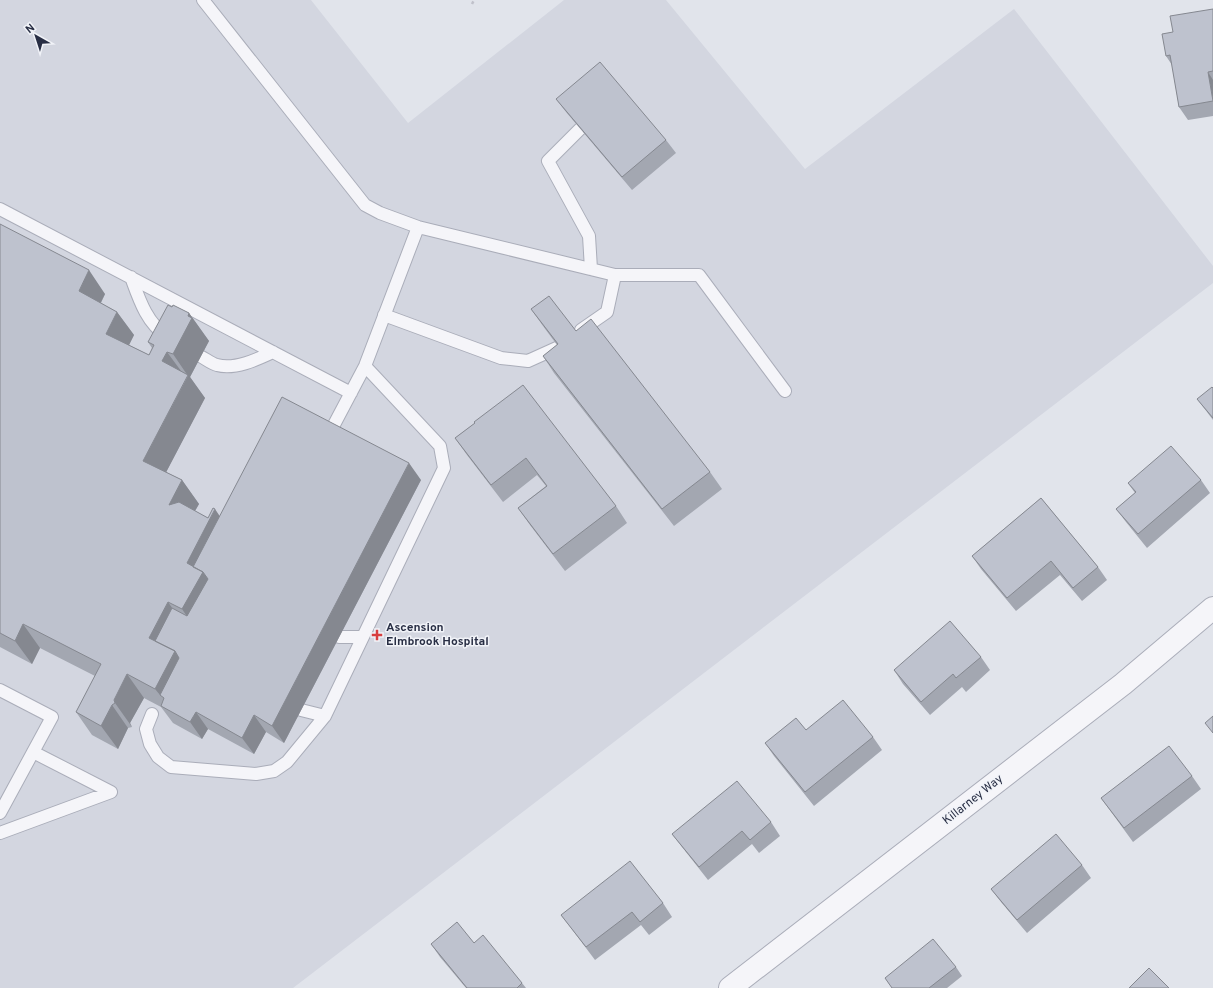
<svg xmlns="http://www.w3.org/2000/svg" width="1213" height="988" font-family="Overpass,sans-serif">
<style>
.built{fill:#d3d6e0}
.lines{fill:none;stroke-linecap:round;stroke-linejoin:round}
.lane-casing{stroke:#aaadb9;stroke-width:14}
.street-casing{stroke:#aaadb9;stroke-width:24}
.path{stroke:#c0c1ca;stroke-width:2.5;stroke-dasharray:3 3;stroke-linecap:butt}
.lane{stroke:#f5f5f9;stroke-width:12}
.street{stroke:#f5f5f9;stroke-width:22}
.wall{fill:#a3a7b1}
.shaded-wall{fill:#858890}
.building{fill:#bec2ce;stroke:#858890}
.poi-dot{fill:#d73f40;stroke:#f1f3f8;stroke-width:1.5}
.labels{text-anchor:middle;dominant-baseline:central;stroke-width:3;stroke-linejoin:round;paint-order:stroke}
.poi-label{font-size:12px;font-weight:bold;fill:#282e44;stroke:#f1f3f8;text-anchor:start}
.street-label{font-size:12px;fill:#282e44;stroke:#f1f3f8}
</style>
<rect width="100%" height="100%" fill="#e1e4eb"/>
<path class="built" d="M0,0H311L408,123L564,0H666L805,169L1014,9L1213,266V283L293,988H0Z"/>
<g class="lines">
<defs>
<path id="lane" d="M203,0L365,205L380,213L418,227L615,275
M580,129L548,161L589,236L591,269
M0,209L351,393
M131,277C139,299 147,324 167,336
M384,315L501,358L528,361L559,347
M581,330L607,312L615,275H699L785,391
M200,356C206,359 212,364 217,365C235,370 258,359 273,352
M327,438L365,366L418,227
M339,637H362
M0,690L52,717L0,813
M301,710L325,716
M152,714L146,729L150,744L158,757L171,767L256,774L274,771L287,762L325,716L444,468L440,446L365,366
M0,833L111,792L33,752"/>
<path id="street" d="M730,988L1123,684L1213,608"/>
</defs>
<use href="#lane" class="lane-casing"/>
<use href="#street" class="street-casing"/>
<path class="path" d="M472,4L474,0"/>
<use href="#lane" class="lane"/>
<use href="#street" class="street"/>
</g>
<path class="wall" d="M1213,9V116L1188,120L1179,107L1172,65L1166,56Z
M556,99L666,140L676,153L632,190L566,112Z
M0,224L105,294L101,303L117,312L134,335L129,345L149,355L152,348L148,342L172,307L189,313L209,341L190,377L205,398L166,472L182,480L199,504L195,511L208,518L220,516L421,480L284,743L266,732L254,754L208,729L202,739L173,723L161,707L144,698L130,723L132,727L128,728L118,749L92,735L76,712L95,676L40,648L32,664L0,647Z
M531,309L576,331L710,472L722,489L674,526L554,373L543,356L557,345L543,326Z
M1213,388V420L1207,412L1197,399Z
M475,423L616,506L627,523L565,571L530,525L518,508L546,486L537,475L503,502L467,455L455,438Z
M1201,480L1210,493L1147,548L1126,522L1116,509L1135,493L1128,483Z
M1041,498L1098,567L1107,580L1082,601L1060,575L1016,611L981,569L972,556Z
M981,657L990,670L966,692L962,687L930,715L903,684L894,670Z
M873,737L882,750L814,806L774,756L765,743Z
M1192,776L1201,789L1133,842L1101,798Z
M771,822L780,836L759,853L752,844L708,880L682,847L672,834Z
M1082,865L1091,878L1027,933L1001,902L991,889Z
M663,903L672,917L649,935L641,925L595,960L571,928L561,915Z
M431,944L522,983L526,988H466L440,957Z
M956,967L962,976L947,988H892L885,978Z"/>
<path class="shaded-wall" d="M1208,72L1213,80V102V101Z
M89,270L105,294L95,314L79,291Z
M117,312L134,335L123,357L106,334Z
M189,313L209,341L190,377L205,398L160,484L143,461L188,376L173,354Z
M167,352L184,375L162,361Z
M409,463L421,480L284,743L272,726Z
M182,480L199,504L185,528L169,505Z
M215,509L231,533L198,633L182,609L187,563Z
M168,602L184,625L170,653L149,638Z
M23,624L40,648L32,664L15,641Z
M175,651L191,674L164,698L160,695L155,689Z
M127,674L144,698L130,723L132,727L115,703L114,700Z
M112,705L128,728L118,749L101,726Z
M196,712L208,729L202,739L190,722Z
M254,715L266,732L254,754L242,738Z"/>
<path class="building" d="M1213,9V71L1208,72L1213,101L1179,107L1170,55L1166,56L1162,34L1173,32L1170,16Z
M600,62L666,140L622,177L556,99Z
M0,224L89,270L79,291L117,312L106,334L149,355L154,345L148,342L168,305L172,307L173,305L189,313L188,316L192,318L173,354L167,352L162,361L188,375L143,461L182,480L169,505L179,502L208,518L213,508L215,509L187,563L203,572L182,609L168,602L149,638L175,651L155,689L127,674L114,700L115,703L112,705L101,726L76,712L101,664L23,624L15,641L0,633Z
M549,296L576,331L591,319L710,472L662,509L543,356L558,344L531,309Z
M523,385L616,506L553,554L518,508L547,486L526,458L491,485L455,438L475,423L474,422Z
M1212,387L1213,388V418L1197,399Z
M282,397L409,463L272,726L254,715L242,738L196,712L190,722L161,706L164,698L160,695L179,658L175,651L155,641L172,608L187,616L208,579L203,572L193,567Z
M1171,446L1201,480L1138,534L1116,509L1136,492L1128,483Z
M1041,498L1098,567L1073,588L1051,561L1007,598L972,556Z
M950,621L981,657L956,678L953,674L921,702L894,670Z
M843,700L873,737L805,792L765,743L796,718L806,730Z
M1213,716V733L1205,723Z
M1169,746L1192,776L1124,828L1101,798Z
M737,781L771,822L750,840L742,831L699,867L672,834Z
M1056,834L1082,865L1017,920L991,889Z
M630,861L663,903L640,922L632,912L586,947L561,915Z
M457,922L474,943L483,935L522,983L517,988H467L431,944Z
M933,939L956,967L929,988H892L885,978Z
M1149,968L1169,988H1129Z"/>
<path class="poi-dot" d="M375 629h4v4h4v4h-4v4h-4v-4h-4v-4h4z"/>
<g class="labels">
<g class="poi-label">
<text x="386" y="628">Ascension<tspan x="386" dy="14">Elmbrook Hospital</tspan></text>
</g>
<g class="street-label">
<text transform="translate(973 800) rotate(-38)">Killarney Way</text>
</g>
</g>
<g transform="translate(36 36) rotate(321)" stroke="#f1f3f8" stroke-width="3" paint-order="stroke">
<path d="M0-3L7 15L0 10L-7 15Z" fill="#282e44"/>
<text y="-6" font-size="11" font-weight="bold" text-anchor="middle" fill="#282e44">N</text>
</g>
</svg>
